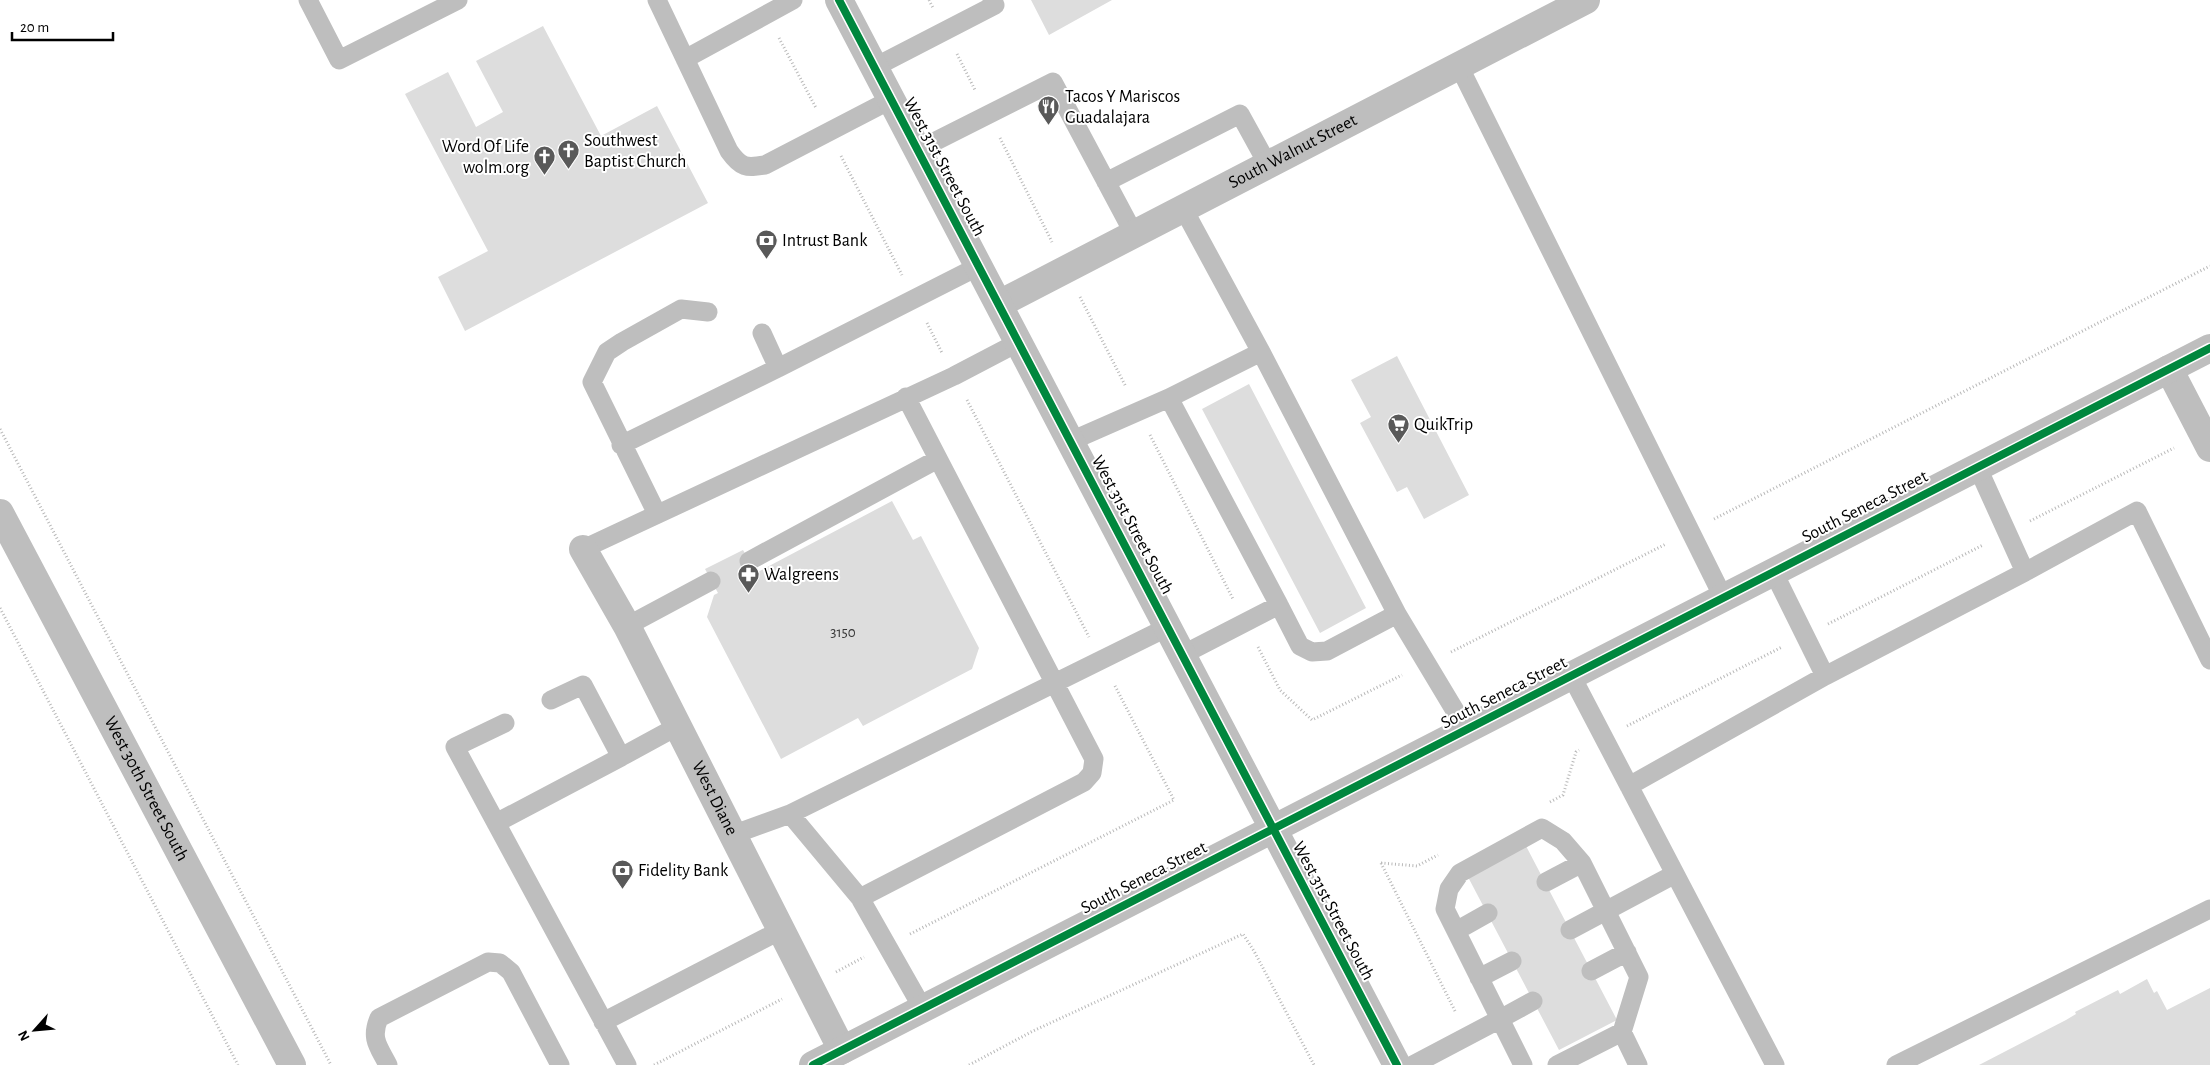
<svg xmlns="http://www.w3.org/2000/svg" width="2210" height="1065" font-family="'Alegreya Sans',sans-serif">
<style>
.building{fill:#ddd}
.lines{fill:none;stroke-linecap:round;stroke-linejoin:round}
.path{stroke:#b8b8b8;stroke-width:3;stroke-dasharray:1 2.5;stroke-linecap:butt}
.service{stroke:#bebebe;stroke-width:19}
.minor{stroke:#bebebe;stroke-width:28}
.tertiary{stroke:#bebebe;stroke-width:28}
.cycleway-casing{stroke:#fff;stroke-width:11}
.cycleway{stroke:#00873e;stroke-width:8}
.labels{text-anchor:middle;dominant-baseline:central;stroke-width:4;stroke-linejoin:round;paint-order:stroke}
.number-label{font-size:15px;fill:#373737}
.poi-label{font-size:18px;fill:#000;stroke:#fff;text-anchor:start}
.street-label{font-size:18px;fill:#000;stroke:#fff}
</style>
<rect width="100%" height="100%" fill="#fff"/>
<path class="building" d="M1031,0H1112L1049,35Z
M543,26L601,136L657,106L708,203L465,331L438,277L488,251L405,94L448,72L476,127L503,112L476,61Z
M1397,356L1469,495L1424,519L1407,487L1397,492L1360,423L1371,417L1351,380Z
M1249,384L1366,608L1320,633L1202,409Z
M892,501L913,540L921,536L979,648L972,669L863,726L858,718L781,759L707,617L714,595L718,593L705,569L743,550L756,573Z
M1526,846L1617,1020L1559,1050L1468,877Z
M2147,979L2154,993L2157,991L2167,1010L2210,988V1065H1979L2066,1020L2076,1014L2075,1012L2118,990L2120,994Z"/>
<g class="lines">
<path class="path" d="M929,0L933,8
M779,38L816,108
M957,54L975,90
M1000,138L1052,242
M841,156L902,275
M1080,297L1126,387
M927,323L942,353
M967,400L1089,637
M0,429L331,1065
M1150,435L1233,599
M1714,519L2210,266
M2030,521L2174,448
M0,608L238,1065
M1828,624L1983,545
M1258,647L1280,690L1312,720L1402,675
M1451,652L1666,544
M1627,726L1782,647
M1550,802L1563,795L1576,752L1579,750
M1381,863L1417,866L1438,855
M1381,863L1456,1013
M910,934L1174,800L1114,684
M836,972L864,957
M654,1065L782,999
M969,1065L1033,1031L1243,934L1254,951L1314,1065"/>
<path class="service" d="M308,0L339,60L458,0
M657,0L729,151C741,168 746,168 765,165L892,99
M685,59L793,0
M1459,66L1723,597
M875,67L995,5L992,0
M918,150L1053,82L1134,234
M1106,182L1240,114L1268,165
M1183,208L1261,352L1397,614L1466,729
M778,368L979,266
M1169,398L1261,352
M1071,441L1169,398L1279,605L1182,655
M621,445L778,368L762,333
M657,514L592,382L607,352L622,342L681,309L708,312
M583,549L954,376L1019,342
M749,561L938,459
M1773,571L1825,676L2025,572L1977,466
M2025,572L2137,511L2210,660
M1279,605L1300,646L1312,652L1327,651L1397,614
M627,626L711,581
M1571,675L1775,1065
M551,700L583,685L621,757L678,726
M505,723L455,747L627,1065
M1629,786L1825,676
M790,814L860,898L923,1009
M496,823L621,757
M732,835L790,814L1168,627
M1546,882L1582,863
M860,898L1084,782L1092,773L1094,759L906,397
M1570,930L1675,874
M1456,931L1488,913
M1591,971L1627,952
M1479,978L1512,961
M1533,1001L1500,1019L1445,909L1449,889L1460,873L1542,828L1563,841L1582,863L1639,977L1622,1032L1638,1065
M603,1022L781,930
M388,1065C379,1047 370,1039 379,1018L488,962L500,963L511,972L560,1065
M1413,1065L1500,1019L1523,1065
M1557,1065L1622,1032
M1896,1065L2210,909"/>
<g class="minor">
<path id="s1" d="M999,304L1586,0"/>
<path d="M2169,369L2210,448"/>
<path id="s2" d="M0,513L292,1065"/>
<path id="s3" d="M583,549L627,626L842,1050"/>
</g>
<path class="tertiary" d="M839,0L1397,1065
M813,1065L2210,348"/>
<defs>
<path id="cycleway" d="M839,0L1397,1065
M813,1065L2210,348"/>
</defs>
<use href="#cycleway" class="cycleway-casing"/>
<use href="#cycleway" class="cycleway"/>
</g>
<defs>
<symbol id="restaurant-pin" viewBox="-11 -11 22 30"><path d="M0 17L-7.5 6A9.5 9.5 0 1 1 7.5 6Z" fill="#595959" stroke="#fff"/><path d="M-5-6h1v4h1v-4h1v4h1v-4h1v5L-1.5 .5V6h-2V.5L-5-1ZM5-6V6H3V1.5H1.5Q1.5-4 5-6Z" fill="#fff"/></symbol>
<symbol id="church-pin" viewBox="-11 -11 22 30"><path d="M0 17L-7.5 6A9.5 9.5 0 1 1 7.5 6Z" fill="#595959" stroke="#fff"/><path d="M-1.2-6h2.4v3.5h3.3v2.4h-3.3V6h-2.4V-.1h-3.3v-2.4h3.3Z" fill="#fff"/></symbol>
<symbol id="bank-pin" viewBox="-11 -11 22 30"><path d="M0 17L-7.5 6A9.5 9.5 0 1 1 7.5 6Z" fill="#595959" stroke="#fff"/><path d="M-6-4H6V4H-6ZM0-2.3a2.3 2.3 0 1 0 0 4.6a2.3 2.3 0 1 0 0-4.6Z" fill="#fff"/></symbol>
<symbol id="supermarket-pin" viewBox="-11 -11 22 30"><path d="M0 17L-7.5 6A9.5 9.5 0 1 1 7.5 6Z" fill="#595959" stroke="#fff"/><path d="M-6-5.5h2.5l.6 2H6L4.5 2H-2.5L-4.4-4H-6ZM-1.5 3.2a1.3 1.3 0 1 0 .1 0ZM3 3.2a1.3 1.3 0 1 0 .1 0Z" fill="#fff"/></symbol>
<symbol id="pharmacy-pin" viewBox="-11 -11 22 30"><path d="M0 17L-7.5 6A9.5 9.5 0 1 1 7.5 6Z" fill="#595959" stroke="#fff"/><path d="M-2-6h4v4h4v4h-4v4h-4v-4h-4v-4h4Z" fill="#fff"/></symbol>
</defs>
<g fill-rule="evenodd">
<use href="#restaurant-pin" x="1036" y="94" width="25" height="34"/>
<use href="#church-pin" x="556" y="138" width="25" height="34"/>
<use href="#church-pin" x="532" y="144" width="25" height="34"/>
<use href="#bank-pin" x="754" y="228" width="25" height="34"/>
<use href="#supermarket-pin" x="1386" y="412" width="25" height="34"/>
<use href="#pharmacy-pin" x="736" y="562" width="25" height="34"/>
<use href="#bank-pin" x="610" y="858" width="25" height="34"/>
</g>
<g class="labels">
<g class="number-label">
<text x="843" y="632">3150</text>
</g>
<g class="poi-label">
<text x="1065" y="97">Tacos Y Mariscos<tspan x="1065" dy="21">Guadalajara</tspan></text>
<text x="584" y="141">Southwest<tspan x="584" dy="21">Baptist Church</tspan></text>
<text x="529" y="147" text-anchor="end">Word Of Life<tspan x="529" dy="21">wolm.org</tspan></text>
<text x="782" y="241">Intrust Bank</text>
<text x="1414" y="425">QuikTrip</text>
<text x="764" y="575">Walgreens</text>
<text x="638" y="871">Fidelity Bank</text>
</g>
<g class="street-label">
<text stroke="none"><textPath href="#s1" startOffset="331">South Walnut Street</textPath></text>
<text transform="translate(944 167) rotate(62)">West 31st Street South</text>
<text transform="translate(1865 507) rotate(-27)">South Seneca Street</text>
<text transform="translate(1132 525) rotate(62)">West 31st Street South</text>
<text transform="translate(1504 693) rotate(-27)">South Seneca Street</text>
<text stroke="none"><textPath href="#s2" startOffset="312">West 30th Street South</textPath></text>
<text stroke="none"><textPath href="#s3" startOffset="282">West Diane</textPath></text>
<text transform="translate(1144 878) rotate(-27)">South Seneca Street</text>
<text transform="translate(1333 911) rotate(62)">West 31st Street South</text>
</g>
</g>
<g transform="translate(35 1030) rotate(243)" stroke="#ffffff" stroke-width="4" paint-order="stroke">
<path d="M0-4L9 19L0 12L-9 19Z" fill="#000000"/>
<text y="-8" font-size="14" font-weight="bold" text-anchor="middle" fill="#000000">N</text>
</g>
<path d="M12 32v8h101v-8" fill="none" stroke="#000000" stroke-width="2.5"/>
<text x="20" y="32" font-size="15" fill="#000000" stroke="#ffffff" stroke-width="4" paint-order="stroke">20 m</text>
</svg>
